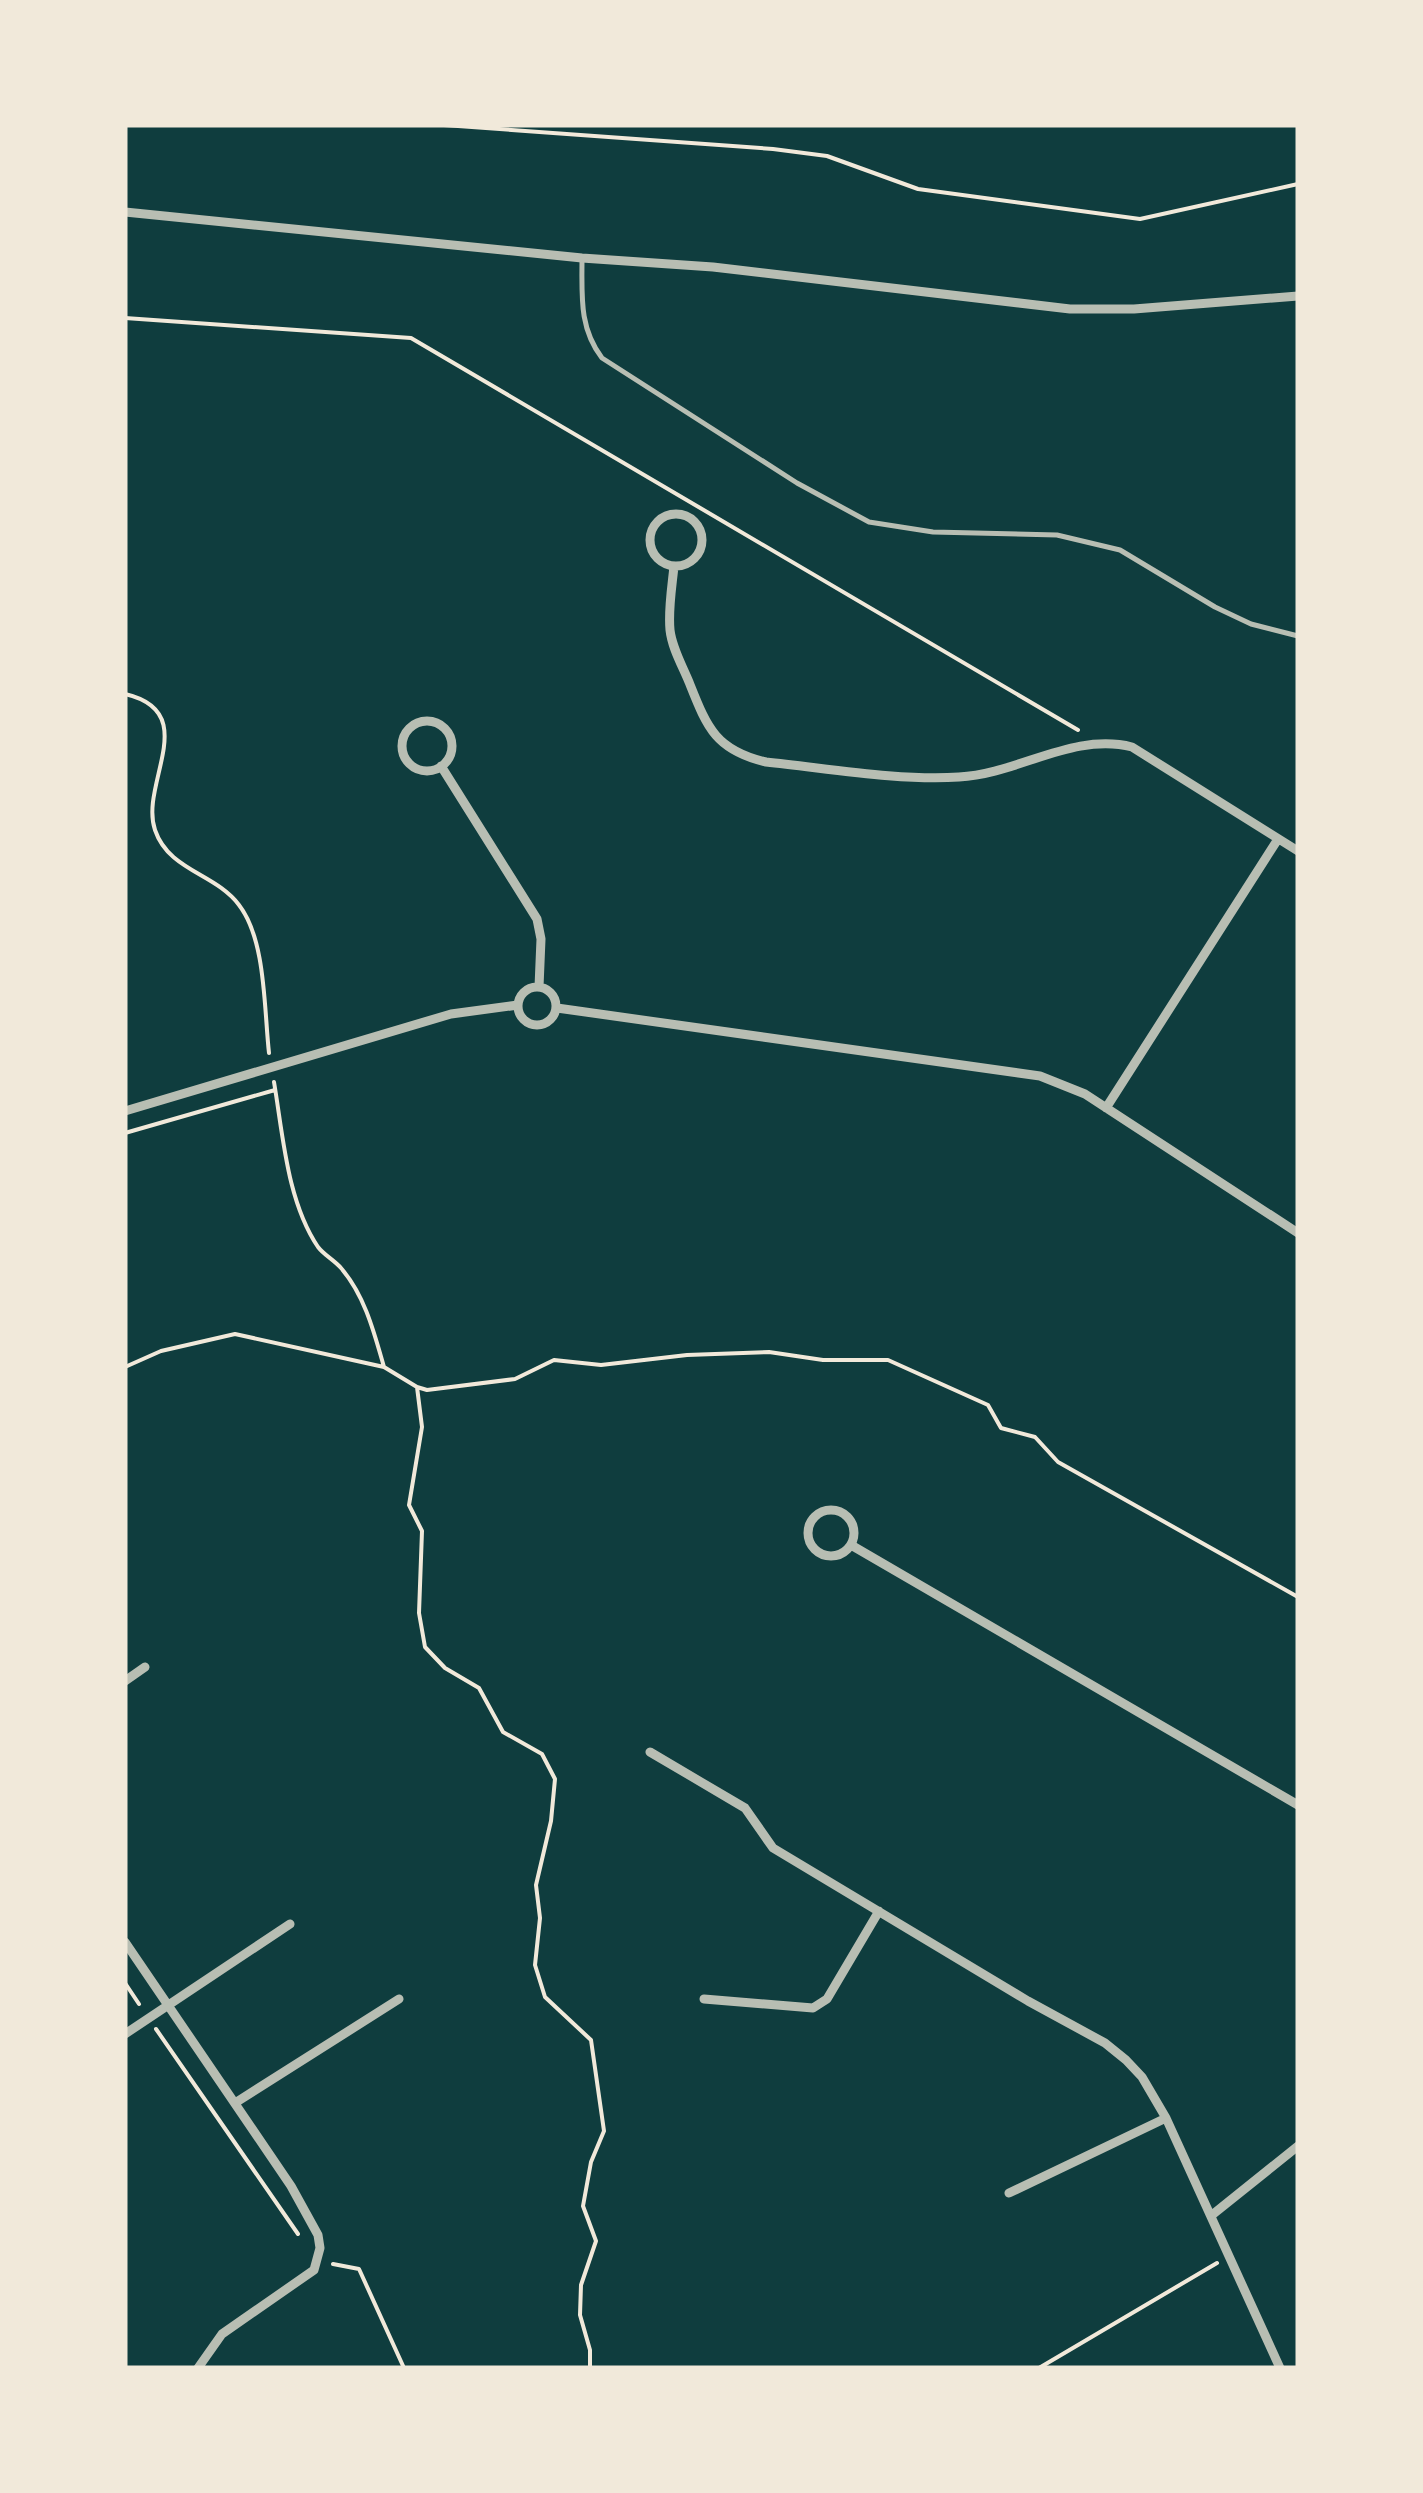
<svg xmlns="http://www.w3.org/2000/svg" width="1423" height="2493" font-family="Literata,serif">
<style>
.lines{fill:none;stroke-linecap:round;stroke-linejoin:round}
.path{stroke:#f1e9da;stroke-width:4}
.service{stroke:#b8beb3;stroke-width:5}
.minor{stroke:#b8beb3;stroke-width:9}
</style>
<rect width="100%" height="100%" fill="#0f3d3e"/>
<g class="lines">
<path class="path" d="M444,125L773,149L827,156L918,189L1140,219L1298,184
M125,318L411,338L1078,730
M125,694C203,712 139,784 155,830C169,871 215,873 239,905C266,940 264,1009 269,1053
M274,1082C283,1135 287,1201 318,1247C324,1255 334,1260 341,1268C365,1296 374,1332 384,1367L417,1387
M125,1133L275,1090
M125,1367L161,1351L235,1334L384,1367
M125,1983L139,2004
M156,2029L298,2234
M333,2264L359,2269L404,2368
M590,2368V2350L580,2315L581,2285L596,2241L583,2206L591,2162L604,2131L591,2040L545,1997L535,1965L540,1918L536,1885L551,1821L555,1779L542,1754L503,1732L479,1688L445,1668L425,1647L419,1613L422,1531L409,1505L422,1427L417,1387L427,1390L515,1379L554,1360L601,1365L687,1355L769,1352L823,1360H888L988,1405L1001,1428L1035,1437L1058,1462L1298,1597
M1039,2368L1217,2263"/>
<path class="service" d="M582,259C582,296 579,328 602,358L797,483L869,522L933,532L1057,535L1120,550L1215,607L1251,624L1298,636"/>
<path class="minor" d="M125,212L582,258L713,267L1070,309H1134L1298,296
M650 540a26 26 0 1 1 52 0a26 26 0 1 1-52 0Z
M674,566C672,587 668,609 670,630C672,648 682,665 689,682C707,727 715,750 766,762C826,768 899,781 959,777C1018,774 1073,732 1132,747L1298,851
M402 746a25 25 0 1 1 50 0a25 25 0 1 1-50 0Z
M441,766L537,919L541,939L539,987
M518 1006a19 19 0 1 1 38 0a19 19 0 1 1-38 0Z
M557,1008L1040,1076L1085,1094L1298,1233
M1106,1108L1278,839
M125,1111L451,1014L518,1005
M808 1533a23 23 0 1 1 46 0a23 23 0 1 1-46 0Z
M851,1545L1298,1805
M125,1681L145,1667
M650,1752L745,1808L773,1848L1028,2001L1105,2043L1126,2060L1142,2077L1166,2118L1280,2368
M125,1942L291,2186L318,2235L320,2248L314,2270L222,2334L198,2368
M704,1999L813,2008L827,1999L879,1911
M125,2034L290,1924
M235,2103L399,1999
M1009,2193L1166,2118
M1212,2215L1298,2146"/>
</g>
<rect width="1423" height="2493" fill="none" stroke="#f1e9da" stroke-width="255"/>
</svg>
